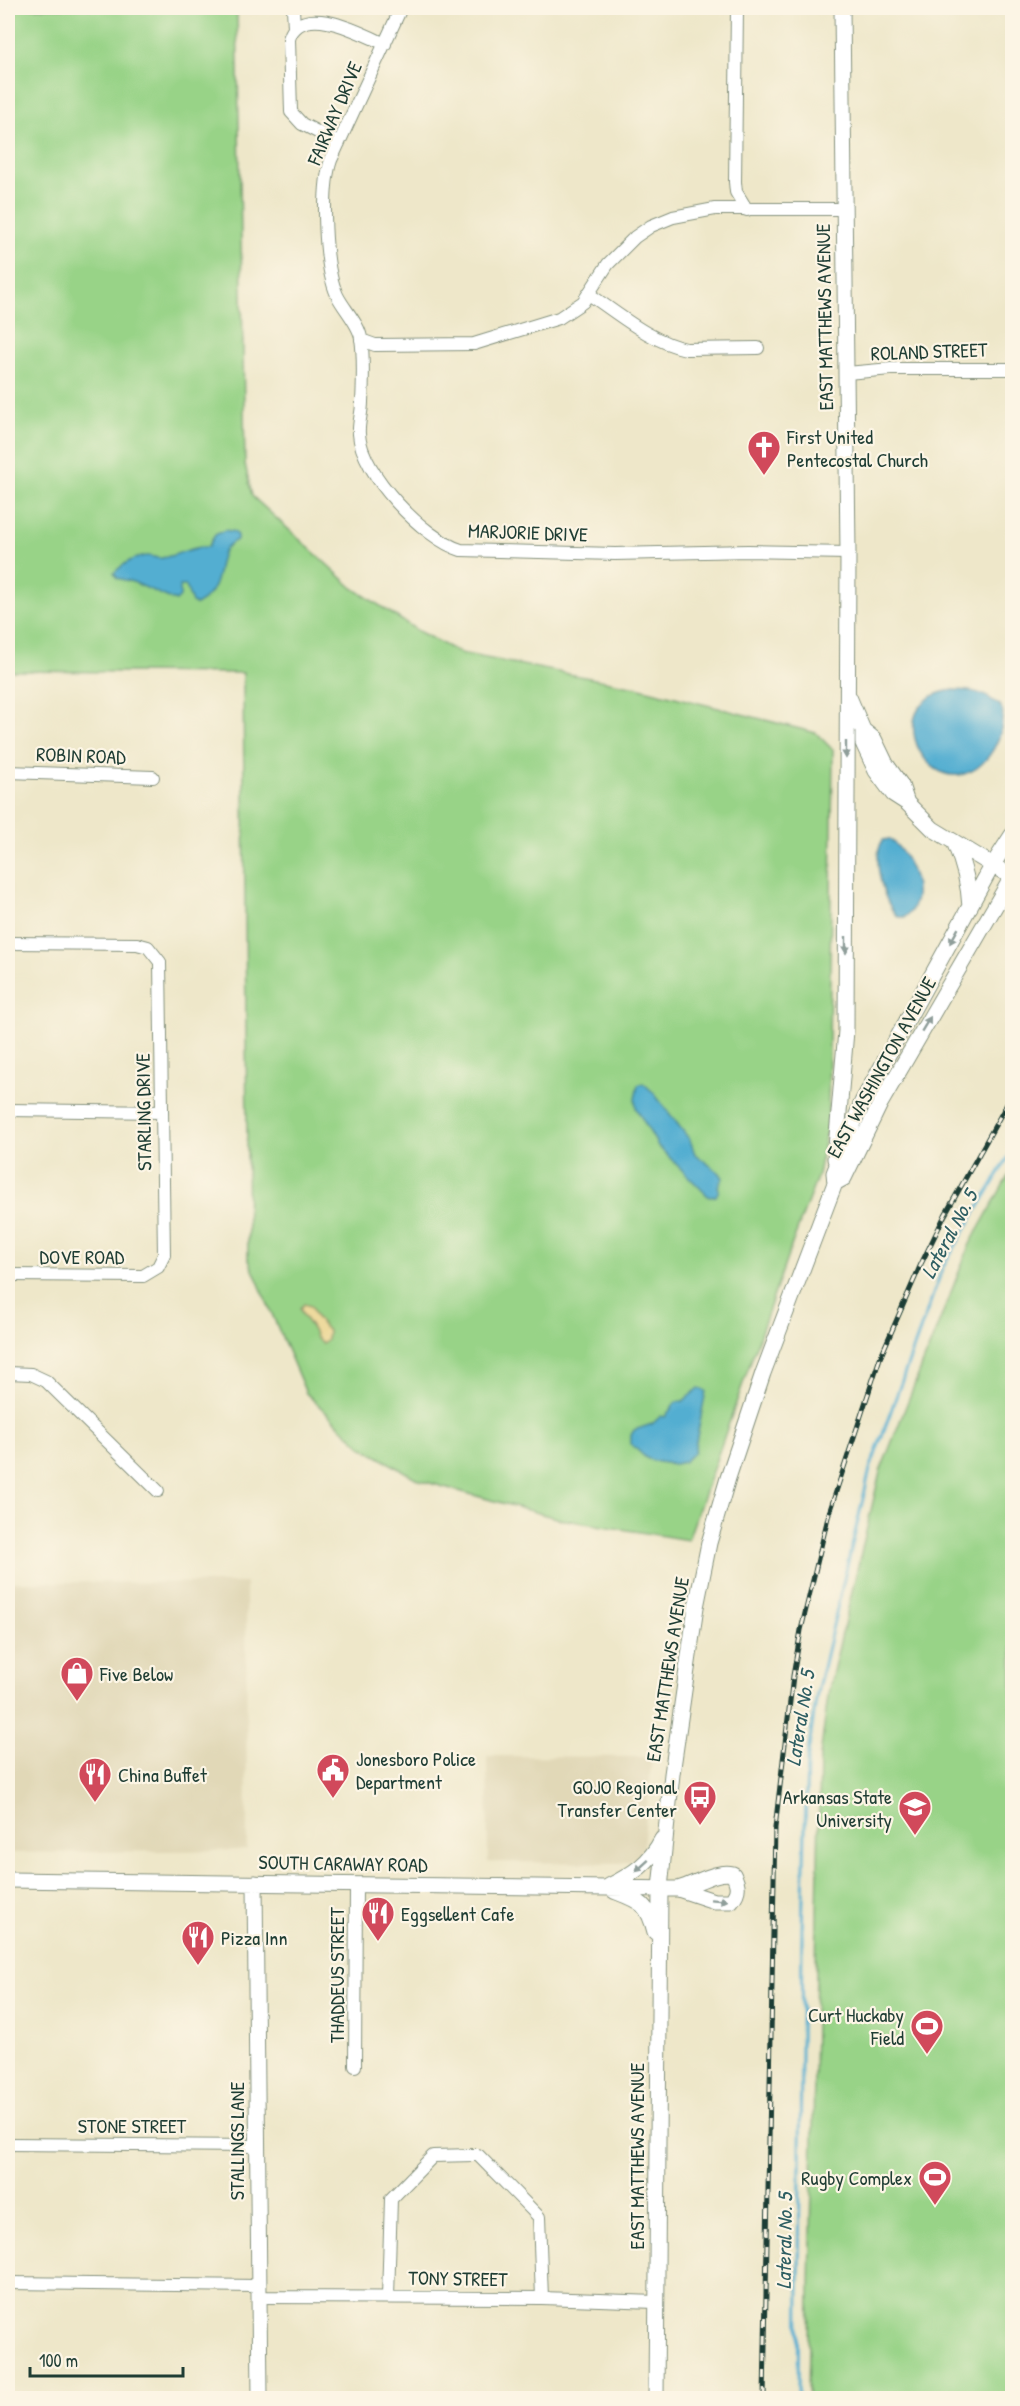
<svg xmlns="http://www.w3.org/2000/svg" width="1020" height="2406" font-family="'Patrick Hand',sans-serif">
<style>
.built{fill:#e1d8b7}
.green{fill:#98d387;stroke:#5c885e;stroke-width:1.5}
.sand{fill:#eeda9e;stroke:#868c69;stroke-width:1.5}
.water{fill:#53aed1;stroke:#397682;stroke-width:1.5}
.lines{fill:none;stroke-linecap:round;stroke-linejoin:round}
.stream{stroke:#53aed1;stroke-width:3}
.minor-casing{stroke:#86927e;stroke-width:14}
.tertiary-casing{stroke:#86927e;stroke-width:17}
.minor{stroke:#fff;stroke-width:12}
.tertiary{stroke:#fff;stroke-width:15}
.rail-casing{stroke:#1f3d34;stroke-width:5}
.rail{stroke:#fcf5e5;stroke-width:3;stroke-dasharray:9;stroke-linecap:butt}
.oneway{fill:#8f9e9a}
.labels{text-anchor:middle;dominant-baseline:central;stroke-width:4.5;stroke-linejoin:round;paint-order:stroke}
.street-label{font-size:20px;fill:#1f3d34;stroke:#fcf5e5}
.poi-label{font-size:20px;fill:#1f3d34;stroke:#fcf5e5;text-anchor:start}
.water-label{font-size:21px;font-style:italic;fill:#2f5f63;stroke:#fcf5e5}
</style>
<rect width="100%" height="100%" fill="#fcf5e5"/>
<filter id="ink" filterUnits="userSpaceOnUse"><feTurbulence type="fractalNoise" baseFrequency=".0167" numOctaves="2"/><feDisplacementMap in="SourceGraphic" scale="12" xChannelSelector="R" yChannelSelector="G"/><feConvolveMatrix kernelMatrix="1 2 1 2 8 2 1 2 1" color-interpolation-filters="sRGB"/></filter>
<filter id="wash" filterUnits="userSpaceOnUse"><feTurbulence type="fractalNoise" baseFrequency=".008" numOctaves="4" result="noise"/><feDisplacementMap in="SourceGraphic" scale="24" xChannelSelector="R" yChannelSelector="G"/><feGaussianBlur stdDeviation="1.35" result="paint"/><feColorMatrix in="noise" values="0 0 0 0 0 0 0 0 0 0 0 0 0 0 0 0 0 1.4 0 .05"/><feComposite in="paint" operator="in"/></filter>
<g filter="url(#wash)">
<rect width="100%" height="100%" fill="#eee7c9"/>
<path class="built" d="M8,1582L246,1583L247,1850L8,1853Z
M487,1756L652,1757L643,1846L639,1854L630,1861L620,1863L488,1862Z"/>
<path class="green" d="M8,8H237L245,464L252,496L353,588L418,631L460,653L636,687L816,733L833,750L828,1121L818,1175L793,1241L688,1540L560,1519L419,1480L363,1448L306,1393L248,1258L243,673L8,671Z
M1012,1169V2398H808L820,1757L829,1689L880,1472L970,1244Z"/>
<path class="sand" d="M304,1304L311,1306L315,1316L328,1331L327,1339L323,1343L316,1338C313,1325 302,1319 300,1308Z"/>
<path class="water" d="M225,530L235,532L237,536V540C208,552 231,585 196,605L192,603L186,586H180V597L176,601L133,582L117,578L114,573C123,564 134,556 148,556C152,556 157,559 162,558C179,555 191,546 208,547L215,535Z
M953,690C968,690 980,691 992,700C996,703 1000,703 1002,709C1004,713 1002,718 1002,722C1001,744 983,772 959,775C917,780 885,699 953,690Z
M890,839C910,855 929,899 905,917H898C883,902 871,858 883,840Z
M643,1083L653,1092L690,1140L695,1154L720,1173L723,1178L718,1186L719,1190L716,1196L709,1197L658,1146L636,1108L635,1099L638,1085Z
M699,1388L706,1391L694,1452L684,1462L674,1464L658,1462L646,1458L631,1444V1435L634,1430L652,1424L661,1416L665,1417L675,1403L683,1401Z"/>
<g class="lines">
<path class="stream" d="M798,2398L802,1931L807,1761L817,1693L870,1469L943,1267L1012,1151"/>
</g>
</g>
<g filter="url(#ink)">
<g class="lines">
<defs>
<path id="minor" d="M293,8L294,28
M401,8L331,160C321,189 324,266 337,295C343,308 359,324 361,338C364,358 363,382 362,402C362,413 358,424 359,434C361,473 424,539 461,550L615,554L748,551L848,553
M737,8L735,182L736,192L747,210
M339,143L302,124L291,112L289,39C300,0 363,34 385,44
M590,295C619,314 651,342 686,349L758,348
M361,340L375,345L474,344L559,318L583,302L608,264L635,237L651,226L673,217L715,209H844
M847,373L891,369H1012
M8,772L153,777
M8,943L137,944L148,947L160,962L164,1255L158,1267L143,1276L8,1275
M8,1110L162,1112
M8,1373L31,1374L46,1381L158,1491
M355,2066L356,1885
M8,2144L257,2146
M8,2283L258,2286
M258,2297L542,2298L656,2302
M388,2297L391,2199L433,2156L474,2155H478L539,2217L542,2298"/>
<path id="tertiary" d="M849,697L863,730V743L876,771L893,794L907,803L933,829L1012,877
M863,730L874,739L886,764L901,785L907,803
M955,844C964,865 969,884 970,907
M835,1159L846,1031L848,553L842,8
M835,1183L844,1178L880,1104L1012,877
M8,1880L678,1889C696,1884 716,1870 733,1874C738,1884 740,1891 731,1901H714L678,1889
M255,1883L260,2398
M609,1886C633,1874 650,1863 662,1839
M614,1891C640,1901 648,1903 655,1932
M656,2398L660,1888L672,1774L696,1607L709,1543L728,1478L763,1373L835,1183L834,1173L862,1102L992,866L1012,835"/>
</defs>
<use href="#minor" class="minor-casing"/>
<use href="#tertiary" class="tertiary-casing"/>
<use href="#minor" class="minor"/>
<use href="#tertiary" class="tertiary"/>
<defs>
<path id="rail" d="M764,2398L775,1828L793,1676L801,1630L829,1513L880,1358L921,1264L945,1215L1012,1095"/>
</defs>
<use href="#rail" class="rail-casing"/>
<use href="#rail" class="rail"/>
</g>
<defs><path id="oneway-solid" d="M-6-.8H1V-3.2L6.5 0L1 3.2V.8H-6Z" transform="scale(1.5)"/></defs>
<g class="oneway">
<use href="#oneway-solid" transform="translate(846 750) rotate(90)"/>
<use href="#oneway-solid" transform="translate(954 936) rotate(119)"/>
<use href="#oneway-solid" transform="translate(846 945) rotate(90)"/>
<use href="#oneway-solid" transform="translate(926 1024) rotate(-59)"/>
<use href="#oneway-solid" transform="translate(642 1866) rotate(138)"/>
<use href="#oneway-solid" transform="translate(719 1900) rotate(4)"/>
</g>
</g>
<defs>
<symbol id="church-pin" viewBox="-11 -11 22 30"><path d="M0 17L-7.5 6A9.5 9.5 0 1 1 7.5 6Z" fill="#d1495b" stroke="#fcf5e5"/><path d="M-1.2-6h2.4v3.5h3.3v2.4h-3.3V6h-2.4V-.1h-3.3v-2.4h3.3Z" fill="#fff"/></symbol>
<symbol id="shop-pin" viewBox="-11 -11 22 30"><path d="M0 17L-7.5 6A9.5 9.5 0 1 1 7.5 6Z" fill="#d1495b" stroke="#fcf5e5"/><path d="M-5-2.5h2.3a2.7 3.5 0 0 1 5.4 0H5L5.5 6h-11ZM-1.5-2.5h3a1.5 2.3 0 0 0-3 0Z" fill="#fff"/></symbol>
<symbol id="civic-pin" viewBox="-11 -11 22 30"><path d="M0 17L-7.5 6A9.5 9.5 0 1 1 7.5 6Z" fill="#d1495b" stroke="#fcf5e5"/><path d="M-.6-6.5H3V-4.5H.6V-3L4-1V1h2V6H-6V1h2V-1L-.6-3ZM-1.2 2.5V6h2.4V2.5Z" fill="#fff"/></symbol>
<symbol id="restaurant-pin" viewBox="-11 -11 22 30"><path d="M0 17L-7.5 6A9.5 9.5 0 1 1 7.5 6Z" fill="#d1495b" stroke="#fcf5e5"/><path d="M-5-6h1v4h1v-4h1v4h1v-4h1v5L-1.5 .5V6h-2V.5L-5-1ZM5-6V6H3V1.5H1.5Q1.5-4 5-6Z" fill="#fff"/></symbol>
<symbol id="bus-pin" viewBox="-11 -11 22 30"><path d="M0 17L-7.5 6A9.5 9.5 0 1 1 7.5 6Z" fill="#d1495b" stroke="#fcf5e5"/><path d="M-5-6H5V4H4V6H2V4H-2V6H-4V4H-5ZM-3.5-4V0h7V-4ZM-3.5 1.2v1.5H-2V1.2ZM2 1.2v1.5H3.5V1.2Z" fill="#fff"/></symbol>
<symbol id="university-pin" viewBox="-11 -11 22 30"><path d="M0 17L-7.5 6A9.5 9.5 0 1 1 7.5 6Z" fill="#d1495b" stroke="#fcf5e5"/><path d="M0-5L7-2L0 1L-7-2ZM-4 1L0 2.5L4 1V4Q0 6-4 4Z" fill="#fff"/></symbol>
<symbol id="stadium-pin" viewBox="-11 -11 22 30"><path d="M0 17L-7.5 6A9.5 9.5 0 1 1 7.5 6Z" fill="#d1495b" stroke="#fcf5e5"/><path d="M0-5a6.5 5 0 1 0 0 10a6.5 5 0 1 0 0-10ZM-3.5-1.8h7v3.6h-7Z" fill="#fff"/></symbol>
</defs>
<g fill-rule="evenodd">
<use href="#church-pin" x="745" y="428" width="38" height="52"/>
<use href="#shop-pin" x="58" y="1654" width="38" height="52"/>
<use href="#civic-pin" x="314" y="1751" width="38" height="52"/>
<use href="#restaurant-pin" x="76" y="1755" width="38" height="52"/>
<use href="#bus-pin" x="681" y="1778" width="38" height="52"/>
<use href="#university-pin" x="896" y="1788" width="38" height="52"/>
<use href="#restaurant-pin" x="359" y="1894" width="38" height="52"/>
<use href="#restaurant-pin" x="179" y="1918" width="38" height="52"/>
<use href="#stadium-pin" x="908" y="2007" width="38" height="52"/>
<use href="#stadium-pin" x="916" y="2158" width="38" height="52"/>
</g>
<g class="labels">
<g class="street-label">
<text transform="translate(334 113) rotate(-67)">FAIRWAY DRIVE</text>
<text transform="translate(824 317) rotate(-91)">EAST MATTHEWS AVENUE</text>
<text transform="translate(929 351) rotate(-2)">ROLAND STREET</text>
<text transform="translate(528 532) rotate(2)">MARJORIE DRIVE</text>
<text transform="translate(81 755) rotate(2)">ROBIN ROAD</text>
<text transform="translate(881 1067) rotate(-61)">EAST WASHINGTON AVENUE</text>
<text transform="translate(143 1112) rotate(-91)">STARLING DRIVE</text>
<text x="82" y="1256">DOVE ROAD</text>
<text transform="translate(667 1669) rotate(-81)">EAST MATTHEWS AVENUE</text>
<text transform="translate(343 1863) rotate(1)">SOUTH CARAWAY ROAD</text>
<text transform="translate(336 1975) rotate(-90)">THADDEUS STREET</text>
<text x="132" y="2125">STONE STREET</text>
<text transform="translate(236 2141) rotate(-90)">STALLINGS LANE</text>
<text transform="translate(636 2156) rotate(-90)">EAST MATTHEWS AVENUE</text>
<text transform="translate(458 2278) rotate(1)">TONY STREET</text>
</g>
<g class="poi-label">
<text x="787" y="436">First United<tspan x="787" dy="23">Pentecostal Church</tspan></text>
<text x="100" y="1673">Five Below</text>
<text x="356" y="1758">Jonesboro Police<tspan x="356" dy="23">Department</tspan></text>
<text x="118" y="1774">China Buffet</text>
<text x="677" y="1786" text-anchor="end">GOJO Regional<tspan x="677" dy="23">Transfer Center</tspan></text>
<text x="892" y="1796" text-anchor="end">Arkansas State<tspan x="892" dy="23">University</tspan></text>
<text x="401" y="1913">Eggsellent Cafe</text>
<text x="221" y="1937">Pizza Inn</text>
<text x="904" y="2014" text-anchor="end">Curt Huckaby<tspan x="904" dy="23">Field</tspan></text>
<text x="912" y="2177" text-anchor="end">Rugby Complex</text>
</g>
<g class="water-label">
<text transform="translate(949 1234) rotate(-62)">Lateral No. 5</text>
<text transform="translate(800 1718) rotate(-81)">Lateral No. 5</text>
<text transform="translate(784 2241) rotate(-89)">Lateral No. 5</text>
</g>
</g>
<rect width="1020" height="2406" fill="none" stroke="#fcf5e5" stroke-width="30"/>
<path d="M30 2367v9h153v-9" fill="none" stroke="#1f3d34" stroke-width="3"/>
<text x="39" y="2367" font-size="18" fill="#1f3d34" stroke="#fcf5e5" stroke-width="4.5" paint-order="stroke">100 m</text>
</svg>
